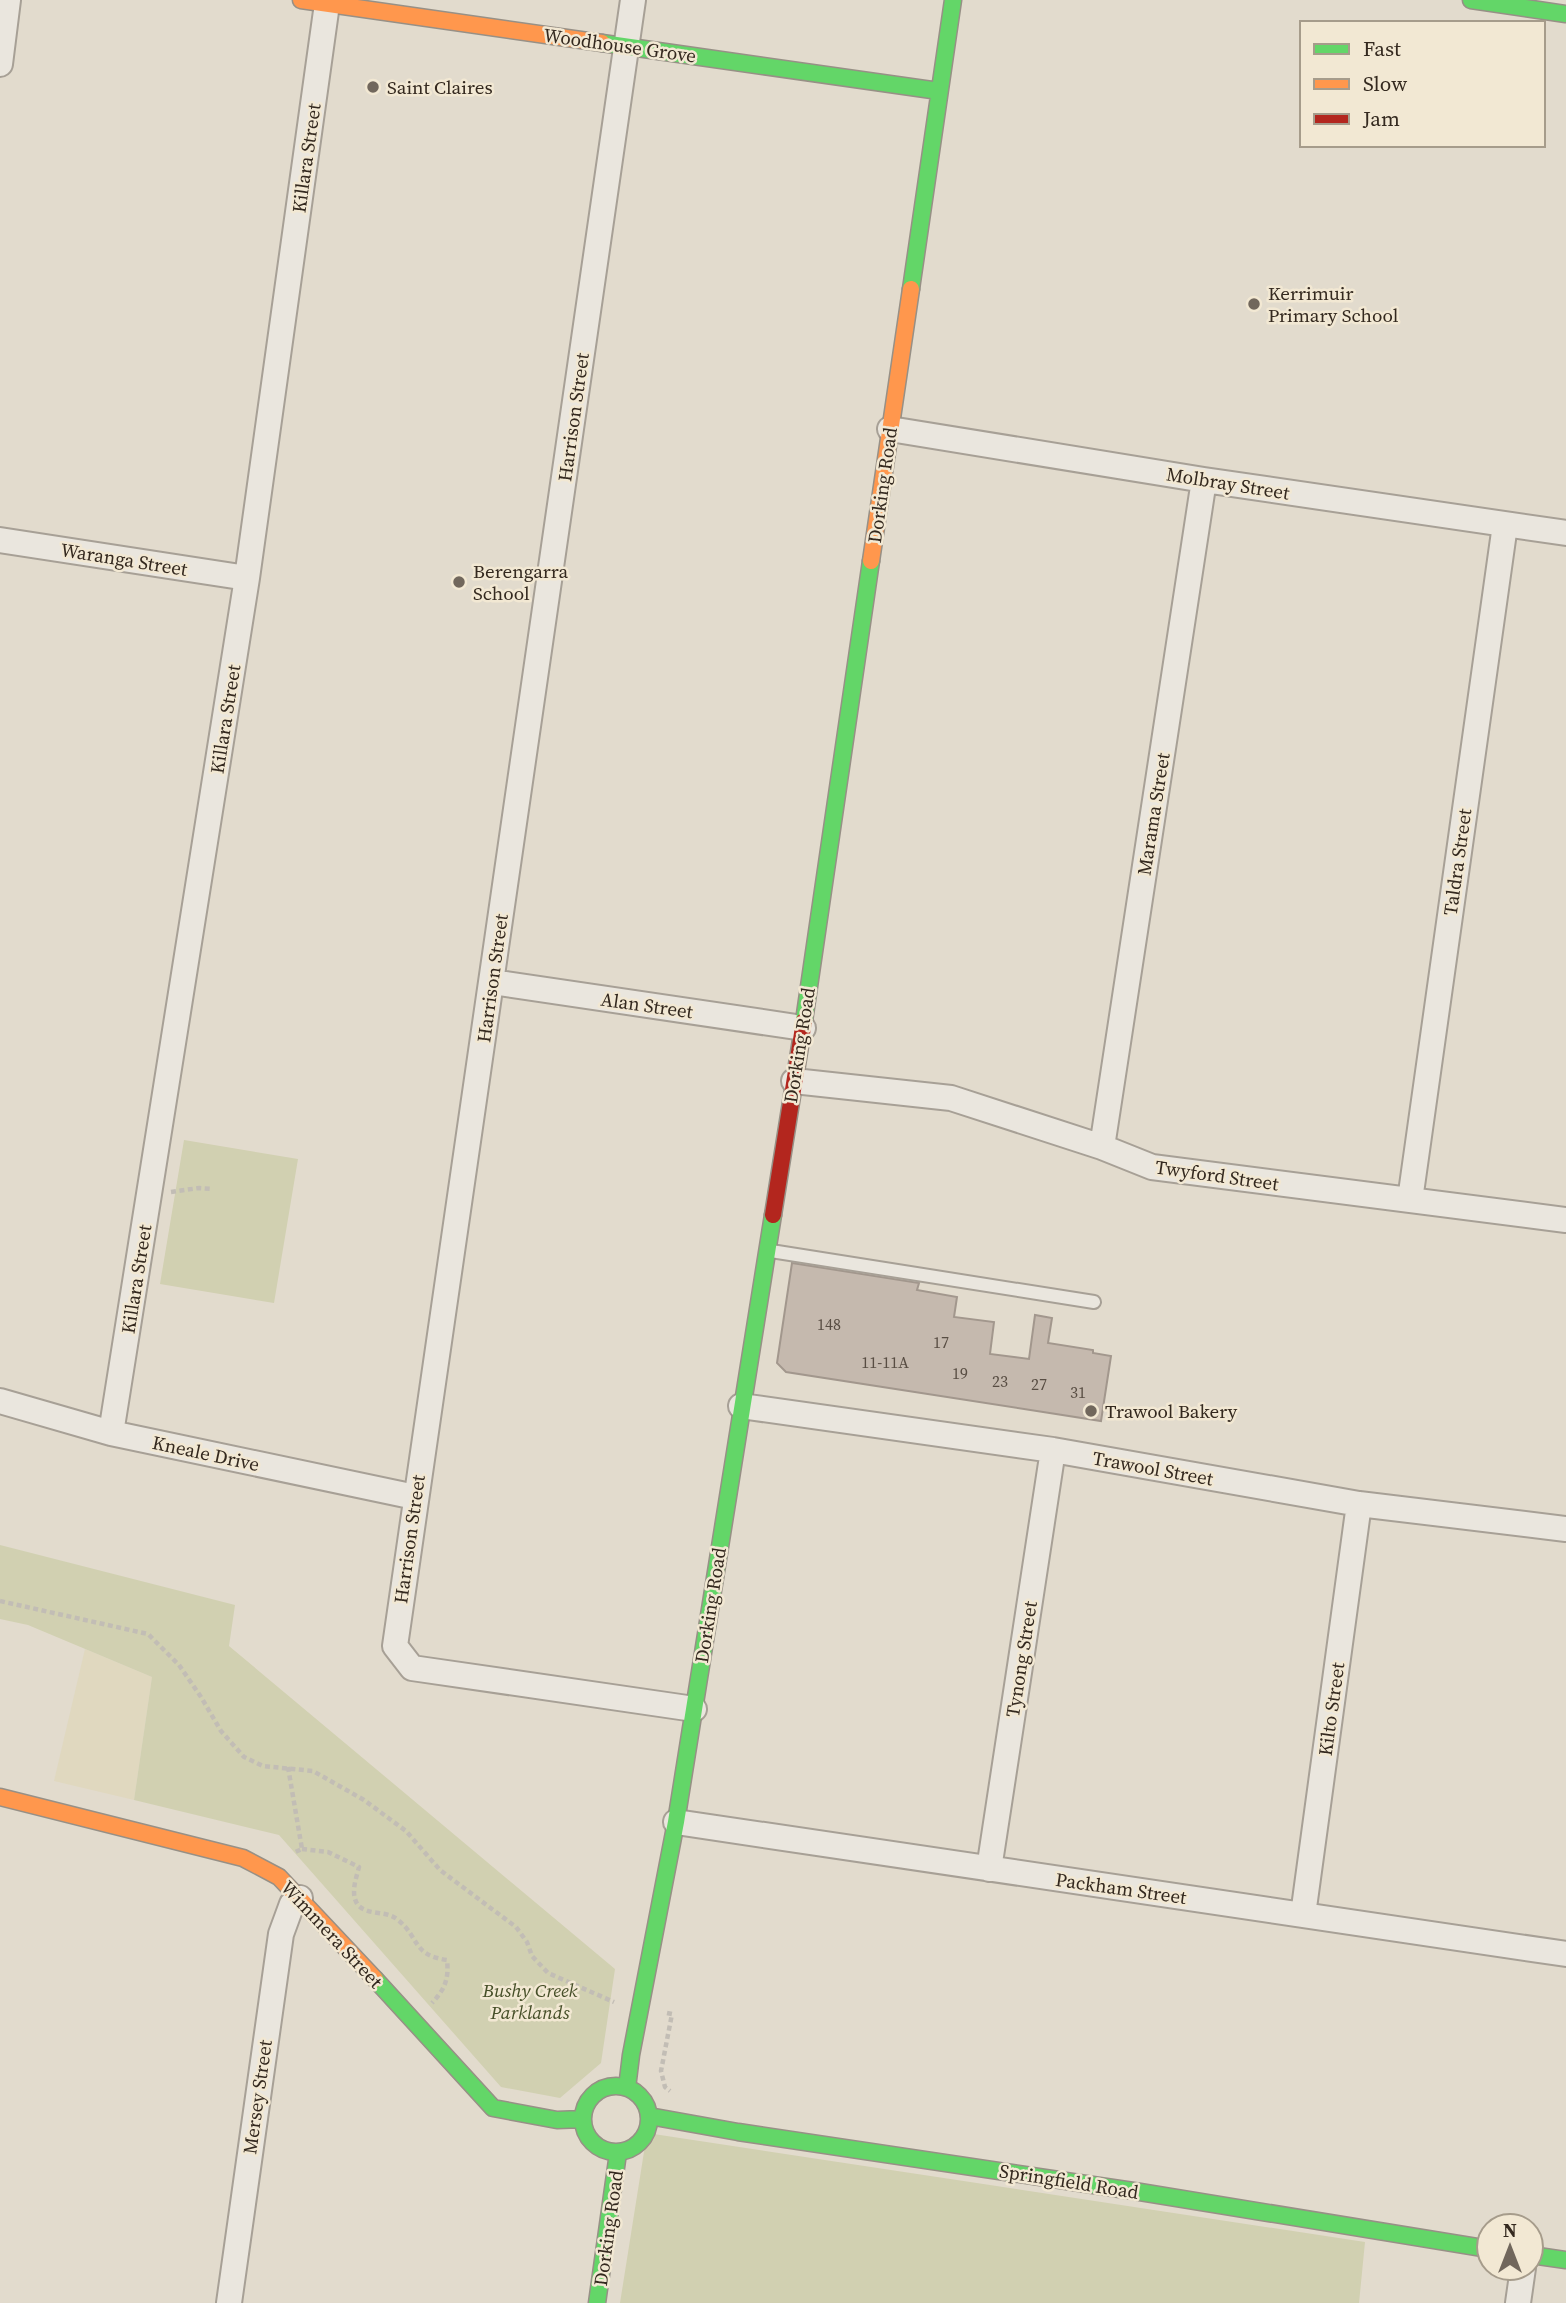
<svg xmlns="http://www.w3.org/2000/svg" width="1566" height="2303" font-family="'Source Serif 4',serif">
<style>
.farmland{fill:#e0d8bf}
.green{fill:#d1d0b1}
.building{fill:#c5b9ae;stroke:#a2978d;stroke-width:2}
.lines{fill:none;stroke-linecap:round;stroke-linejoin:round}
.lane-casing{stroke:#a7a096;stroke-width:16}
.street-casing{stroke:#a7a096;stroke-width:28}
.fast-casing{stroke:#979086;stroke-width:19}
.slow-casing{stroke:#979086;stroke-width:19}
.jam-casing{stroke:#979086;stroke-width:19}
.path{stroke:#c2bdb5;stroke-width:4.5;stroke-dasharray:5 3.5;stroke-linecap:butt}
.lane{stroke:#eae6de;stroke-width:12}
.street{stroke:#eae6de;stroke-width:24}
.fast{stroke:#63d668;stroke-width:16}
.slow{stroke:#ff974d;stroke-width:16}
.jam{stroke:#b3261e;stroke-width:16}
.poi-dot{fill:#71675c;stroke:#f2e8d3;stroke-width:2.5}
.labels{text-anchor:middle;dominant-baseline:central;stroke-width:5;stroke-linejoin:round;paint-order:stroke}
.number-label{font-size:16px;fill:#584d43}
.street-label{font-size:19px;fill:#34291f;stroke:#f2e8d3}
.poi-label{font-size:19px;fill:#34291f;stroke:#f2e8d3;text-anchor:start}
.park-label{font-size:19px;font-style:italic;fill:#464f28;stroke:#f2e8d3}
</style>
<rect width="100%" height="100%" fill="#e2dbcd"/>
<path class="farmland" d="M85,1649L152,1677L134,1800L54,1781Z"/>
<path class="green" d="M184,1140L298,1159L274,1303L160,1284Z
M0,1545L235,1605L229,1646L615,1969L601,2063L560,2098L501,2087L279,1835L134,1800L152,1677L28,1625L0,1619Z
M647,2133L1365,2242L1359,2303H620Z"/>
<path class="building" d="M792,1263L919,1283L917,1290L957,1297L954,1317L994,1322L990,1354L1029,1359L1035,1315L1052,1318L1048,1343L1093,1350V1353L1111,1356L1101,1421L786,1372L777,1363Z"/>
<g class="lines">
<defs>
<path id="lane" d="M771,1251L1094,1302"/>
<path id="street" d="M633,0L395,1646L412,1668L694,1709
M0,64L8,0
M890,429L1204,480L1566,533
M0,540L247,578
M492,982L803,1028
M794,1081L951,1098L1102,1147L1152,1167L1566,1220
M1102,1147L1204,480
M1410,1200L1505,525
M0,1401L111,1433L415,1497
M741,1406L1053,1450L1359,1504L1566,1529
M111,1433L247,578L327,4
M676,1822L1566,1954
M989,1869L1053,1450
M1303,1915L1359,1504
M229,2303L281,1934L292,1904L300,1898
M1518,2303L1523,2268"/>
<path id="fast" d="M1471,0L1566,14
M602,43L939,91
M911,289L953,0
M804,1021L871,561
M375,1979L493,2108L557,2120L583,2119
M583 2119a33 33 0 1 1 66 0a33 33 0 1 1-66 0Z
M627,2088L631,2055L676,1822L773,1215
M649,2116L738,2132L1140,2192L1489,2249
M1531,2255L1566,2260
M597,2303L618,2153"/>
<path id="slow" d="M301,0L602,43
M871,561L911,289
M0,1797L243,1858L279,1877L375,1979"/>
<path id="jam" d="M773,1215L804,1021"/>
</defs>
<use href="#lane" class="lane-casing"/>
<use href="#street" class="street-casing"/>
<use href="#fast" class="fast-casing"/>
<use href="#slow" class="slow-casing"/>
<use href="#jam" class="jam-casing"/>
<path class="path" d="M171,1192L199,1188L213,1189
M0,1601L148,1634L179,1665L201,1697L221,1731L244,1757L263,1766L313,1771L364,1800L406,1831L440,1870L516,1927L527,1942L532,1956L548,1973L614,2002
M288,1767L302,1849L293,1853
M302,1849L328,1852L359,1867C356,1879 350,1894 358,1905C368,1916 387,1910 398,1920C420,1938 412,1955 447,1960C449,1979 445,1989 432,2003
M667,2013L672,2014L661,2071L665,2087L670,2091
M1503,2224L1518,2226"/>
<use href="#lane" class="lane"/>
<use href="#street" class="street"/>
<use href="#fast" class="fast"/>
<use href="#slow" class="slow"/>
<use href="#jam" class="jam"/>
</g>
<g class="poi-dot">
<circle cx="373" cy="87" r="7"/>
<circle cx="1254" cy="304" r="7"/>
<circle cx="459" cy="582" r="7"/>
<circle cx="1091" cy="1411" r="7"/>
</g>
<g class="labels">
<g class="number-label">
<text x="829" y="1324">148</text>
<text x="941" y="1342">17</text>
<text x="885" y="1362">11-11A</text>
<text x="960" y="1373">19</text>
<text x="1000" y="1381">23</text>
<text x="1039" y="1384">27</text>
<text x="1078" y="1392">31</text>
</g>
<g class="street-label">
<text transform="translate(620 45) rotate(8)">Woodhouse Grove</text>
<text transform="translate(306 158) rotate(-82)">Killara Street</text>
<text transform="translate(573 417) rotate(-82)">Harrison Street</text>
<text transform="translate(1228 483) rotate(9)">Molbray Street</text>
<text transform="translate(882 485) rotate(-82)">Dorking Road</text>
<text transform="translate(124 559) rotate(9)">Waranga Street</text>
<text transform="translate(225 719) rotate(-81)">Killara Street</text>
<text transform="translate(1153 814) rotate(-81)">Marama Street</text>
<text transform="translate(1457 862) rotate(-82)">Taldra Street</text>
<text transform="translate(492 978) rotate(-82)">Harrison Street</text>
<text transform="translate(647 1005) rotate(8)">Alan Street</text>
<text transform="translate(799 1045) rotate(-81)">Dorking Road</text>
<text transform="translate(1217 1175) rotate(8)">Twyford Street</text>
<text transform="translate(136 1279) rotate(-81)">Killara Street</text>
<text transform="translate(206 1453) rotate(12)">Kneale Drive</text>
<text transform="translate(1153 1468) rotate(10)">Trawool Street</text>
<text transform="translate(409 1539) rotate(-82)">Harrison Street</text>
<text transform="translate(710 1605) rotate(-81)">Dorking Road</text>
<text transform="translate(1021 1659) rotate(-81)">Tynong Street</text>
<text transform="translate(1331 1709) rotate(-82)">Kilto Street</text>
<text transform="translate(1121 1888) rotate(8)">Packham Street</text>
<text transform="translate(332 1934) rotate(47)">Wimmera Street</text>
<text transform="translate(257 2097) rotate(-82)">Mersey Street</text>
<text transform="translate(1069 2181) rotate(9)">Springfield Road</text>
<text transform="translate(608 2228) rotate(-82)">Dorking Road</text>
</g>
<g class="poi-label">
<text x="387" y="87">Saint Claires</text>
<text x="1268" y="293">Kerrimuir<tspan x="1268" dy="22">Primary School</tspan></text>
<text x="473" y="571">Berengarra<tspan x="473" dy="22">School</tspan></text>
<text x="1105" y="1411">Trawool Bakery</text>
</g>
<g class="park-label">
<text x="530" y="1990">Bushy Creek<tspan x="530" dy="22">Parklands</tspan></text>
</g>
</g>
<rect x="1300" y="21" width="245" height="126" fill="#f2e8d3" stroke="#a69c8b" stroke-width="2"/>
<rect x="1314" y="44" width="35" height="10" fill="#63d668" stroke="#a69c8b" stroke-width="2"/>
<text x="1363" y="56" font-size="21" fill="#34291f">Fast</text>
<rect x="1314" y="79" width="35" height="10" fill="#ff974d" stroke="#a69c8b" stroke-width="2"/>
<text x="1363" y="91" font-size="21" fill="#34291f">Slow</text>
<rect x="1314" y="114" width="35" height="10" fill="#b3261e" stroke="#a69c8b" stroke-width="2"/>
<text x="1363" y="126" font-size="21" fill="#34291f">Jam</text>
<g transform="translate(1510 2247)"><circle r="33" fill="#f2e8d3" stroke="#a69c8b" stroke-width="2"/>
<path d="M0-5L12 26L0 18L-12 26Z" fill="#71675c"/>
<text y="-10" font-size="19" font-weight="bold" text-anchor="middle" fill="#34291f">N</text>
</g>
</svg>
